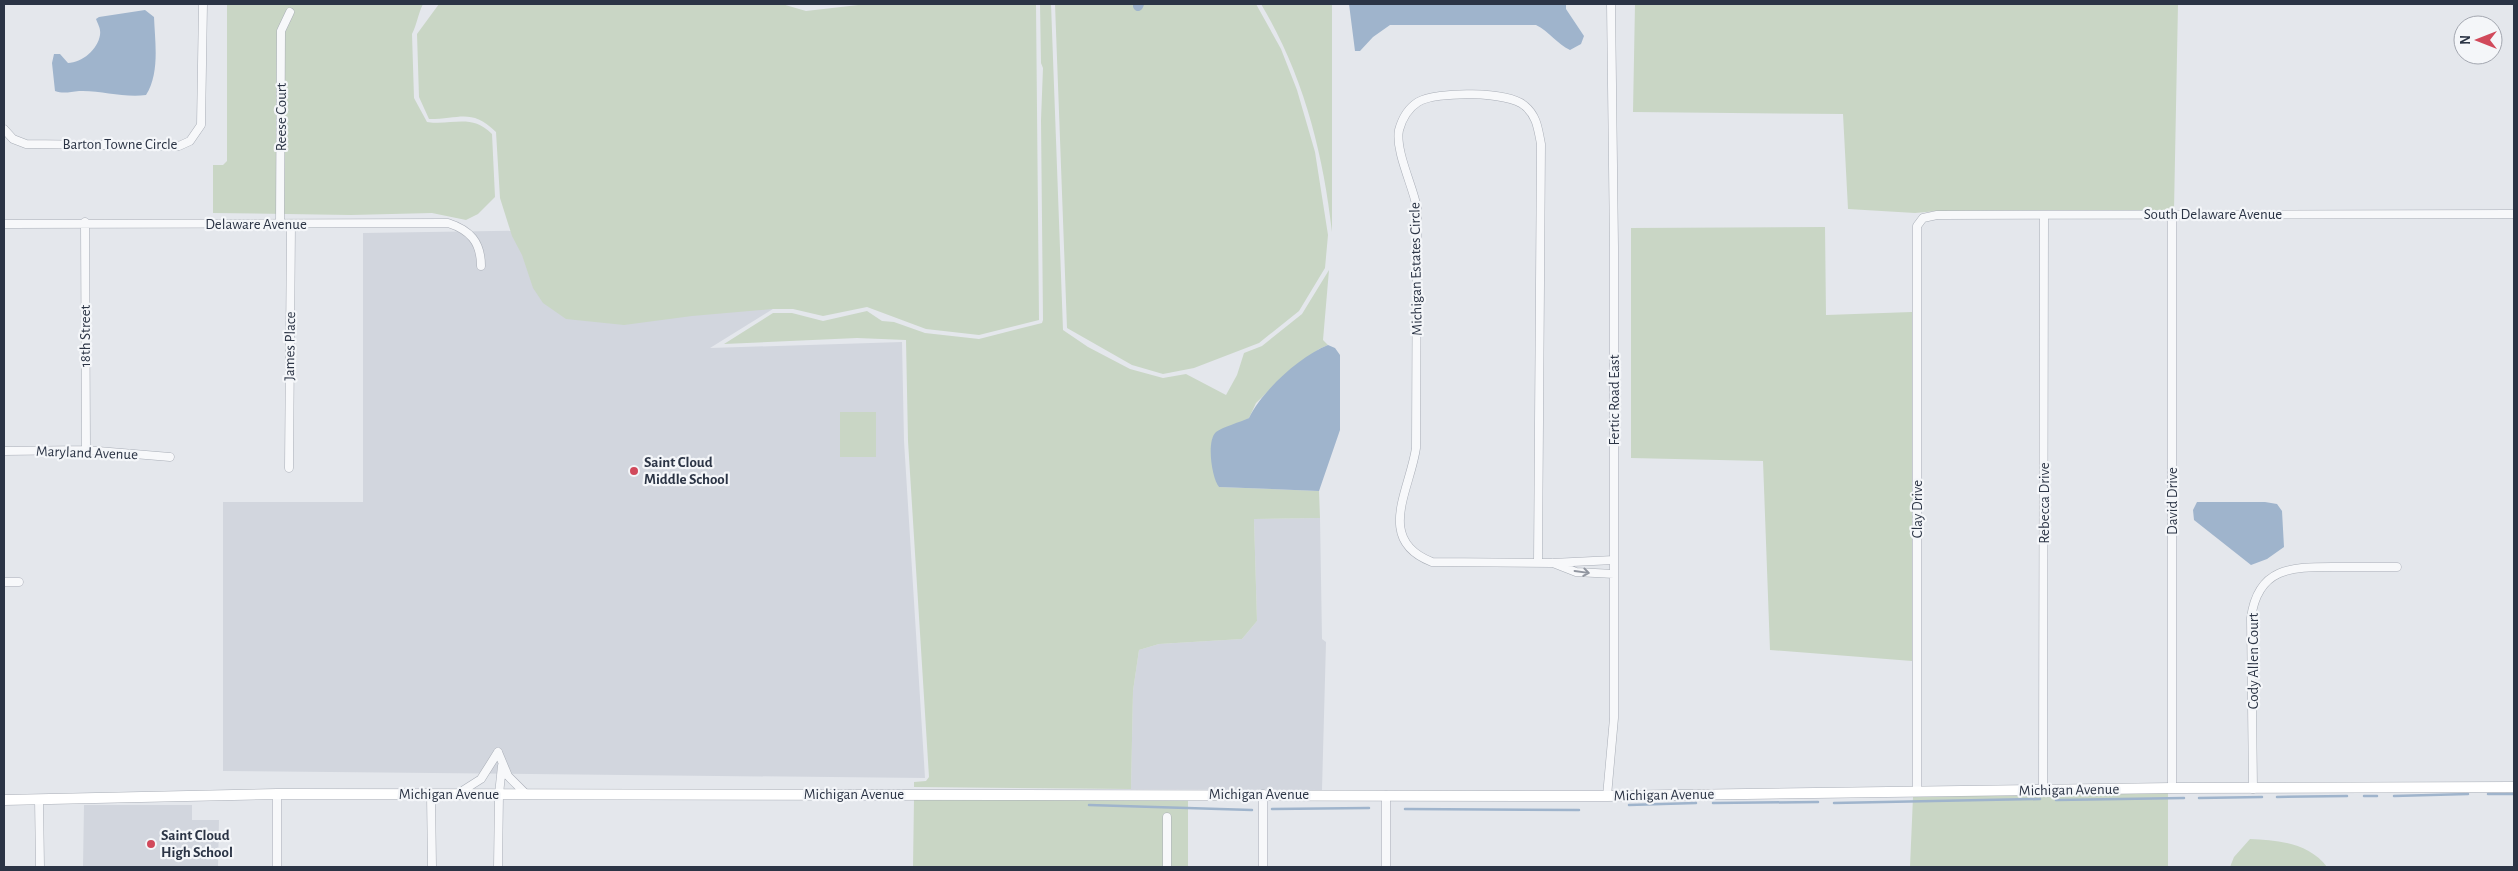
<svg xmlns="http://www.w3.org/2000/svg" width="2518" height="871" font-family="'Alegreya Sans',sans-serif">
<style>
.built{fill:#d2d6de}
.green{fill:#c9d6c5}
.water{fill:#9fb4cc}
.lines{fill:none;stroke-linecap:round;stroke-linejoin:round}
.stream{stroke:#9fb4cc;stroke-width:2.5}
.canal{stroke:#9fb4cc;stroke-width:10}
.street-casing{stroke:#a9aeb7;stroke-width:9}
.secondary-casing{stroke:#a9aeb7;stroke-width:11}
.street{stroke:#f7f8fa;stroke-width:8}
.secondary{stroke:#fff;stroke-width:10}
.oneway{stroke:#9196a0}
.poi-dot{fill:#d1495b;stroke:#f4f6f9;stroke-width:2}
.labels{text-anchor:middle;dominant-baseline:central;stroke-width:4.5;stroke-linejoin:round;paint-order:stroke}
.street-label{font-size:15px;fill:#2b3445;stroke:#f4f6f9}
.poi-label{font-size:15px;font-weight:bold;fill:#2b3445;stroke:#f4f6f9;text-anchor:start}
</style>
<rect width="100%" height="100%" fill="#e4e7ec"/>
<path class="built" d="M909,225L710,348L902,342L904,441L925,778L223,771V502H363V233Z
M1320,518L1322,639L1326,642L1322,790L1131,789L1133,691L1139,650L1159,644L1242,639L1257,621L1254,519Z
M84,805H192V820H219L218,867H83Z"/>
<path class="green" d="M227,4H423C418,14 417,24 412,34L414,98L427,122C452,126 471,113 492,134L495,197L478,214L466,220L432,213L351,215L213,213V165H223L227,161Z
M439,4H782L806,11L867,4H1036L1039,320L979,335L926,329L867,307L823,316L793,309H772L692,316L624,325L566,319L543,303L533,288L522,255L512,236L500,198L496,132C471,108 461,119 429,119L419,97L417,34Z
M1040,4H1051L1063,330L1088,347L1130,369L1163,378L1186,374L1226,395L1237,375L1244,353L1262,346L1302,314L1329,270L1323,340L1328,345L1319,349L1286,374L1256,403L1249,418L1212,439V461L1219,487L1319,491L1320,518L1254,519L1257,621L1242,639L1159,644L1139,650L1133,691L1131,789L914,787V782L926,781L929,777L908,441L906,340L857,338L724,344L773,313H792L823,321L867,311L882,321L894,322L925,333L979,339L1042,323L1043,320L1041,120L1043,68L1041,63Z
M1055,4H1256L1281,49L1297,90L1315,152L1328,235L1325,268L1299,311L1259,343L1194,368L1163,374L1132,365L1067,328Z
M1261,4H1332V232C1323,152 1303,74 1261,4Z
M1635,4H2178L2174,210L1937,211L1915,213L1848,209L1843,114L1633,112Z
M1825,227L1826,315L1912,312V661L1770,650L1763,461L1631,458V228Z
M840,412H876V457H840Z
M2168,793V867H1910L1913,797Z
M914,799H1188V867H913Z
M2250,839C2278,840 2309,843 2327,867H2230L2234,857Z"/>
<path class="water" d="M1349,4H1566V9L1584,36L1581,44L1570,50C1557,44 1550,32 1536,25H1390L1373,37L1360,51H1355Z
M145,10L154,17C155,42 160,73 146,95C123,98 101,90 79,91C70,92 63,94 55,91L52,63L54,54H60L68,63C82,63 98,49 100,35C101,28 98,25 96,19L99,17Z
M1328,345L1335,348L1340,355V430L1319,491L1219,487C1212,479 1206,441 1216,432C1222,427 1241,422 1249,418C1263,390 1299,357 1328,345Z
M2197,502H2265L2277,504L2282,511L2284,547L2267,559L2251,565L2194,520L2193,510Z"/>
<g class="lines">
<path class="stream" d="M2488,794H2514
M2364,796H2377
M2394,796L2468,794
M2277,797L2347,796
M2199,798L2262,797
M2056,800L2184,798
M1713,803L1818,802
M1834,803L2040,799
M1089,805L1252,810
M1629,805L1696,803
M1272,809L1369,808
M1405,809L1579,810"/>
<path class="canal" d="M1138,6L1139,4"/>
<defs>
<path id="street" d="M4,129L13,139L26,144L179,146L190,141L201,125L203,4
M2172,214V788
M85,222L86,450
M4,224L448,223C470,230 481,242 481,266
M280,224L281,31L290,12
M4,451L86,450L170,457
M289,468L291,224
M1538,562L1541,144C1538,129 1537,116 1525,106C1509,91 1436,91 1418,102C1407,109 1402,119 1399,130C1395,151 1413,186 1417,208L1416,448C1410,490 1375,540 1432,562L1552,563L1614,560
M1553,563L1576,572L1614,574
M4,582H19
M498,752L508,776L526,794
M2253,789L2251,618C2258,566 2293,567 2335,567C2355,567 2376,567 2397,567
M2043,791L2044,215
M1917,792V226L1923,218L1937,215L2514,214
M459,793L481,779L498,752
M277,794V867
M431,795L432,867
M1386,795V867
M1607,796L1614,718V247L1611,4
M39,799L40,867
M498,867L499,794L502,766
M1167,867V817
M1263,867V794"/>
<path id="secondary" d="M4,800L277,794L1607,796L2172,788L2514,787"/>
</defs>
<use href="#street" class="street-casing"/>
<use href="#secondary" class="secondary-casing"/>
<use href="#street" class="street"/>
<use href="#secondary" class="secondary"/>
</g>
<defs><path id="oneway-shaft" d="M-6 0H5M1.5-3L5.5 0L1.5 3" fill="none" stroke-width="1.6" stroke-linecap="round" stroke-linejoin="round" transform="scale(1.25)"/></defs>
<use class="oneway" href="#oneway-shaft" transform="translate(1582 572) rotate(8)"/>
<g class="poi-dot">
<circle cx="634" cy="471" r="5"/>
<circle cx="151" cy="844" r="5"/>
</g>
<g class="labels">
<g class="street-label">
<text transform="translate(281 117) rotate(-90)">Reese Court</text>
<text x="120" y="144">Barton Towne Circle</text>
<text x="2213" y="214">South Delaware Avenue</text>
<text x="256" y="224">Delaware Avenue</text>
<text transform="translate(1416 269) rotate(-91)">Michigan Estates Circle</text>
<text transform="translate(85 336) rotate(-90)">18th Street</text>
<text transform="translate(290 346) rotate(-89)">James Place</text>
<text transform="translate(1614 400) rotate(-90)">Fertic Road East</text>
<text transform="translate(87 453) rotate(2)">Maryland Avenue</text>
<text transform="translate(2172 501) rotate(-90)">David Drive</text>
<text transform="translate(2044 503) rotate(-90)">Rebecca Drive</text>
<text transform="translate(1917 509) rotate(-90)">Clay Drive</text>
<text transform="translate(2253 661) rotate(-90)">Cody Allen Court</text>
<text transform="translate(2069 790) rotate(-1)">Michigan Avenue</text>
<text x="449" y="794">Michigan Avenue</text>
<text x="854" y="794">Michigan Avenue</text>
<text x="1259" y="794">Michigan Avenue</text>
<text transform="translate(1664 795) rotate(-1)">Michigan Avenue</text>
</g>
<g class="poi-label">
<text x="644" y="462">Saint Cloud<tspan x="644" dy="17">Middle School</tspan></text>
<text x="161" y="835">Saint Cloud<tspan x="161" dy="17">High School</tspan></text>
</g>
</g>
<rect width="2518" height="871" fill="none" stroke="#2b3445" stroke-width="10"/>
<g transform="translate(2478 40) rotate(270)"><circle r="24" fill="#f4f6f9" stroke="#a4a8b1"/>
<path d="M0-4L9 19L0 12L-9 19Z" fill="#d1495b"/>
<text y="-8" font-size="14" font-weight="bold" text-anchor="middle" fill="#2b3445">N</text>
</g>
</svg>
